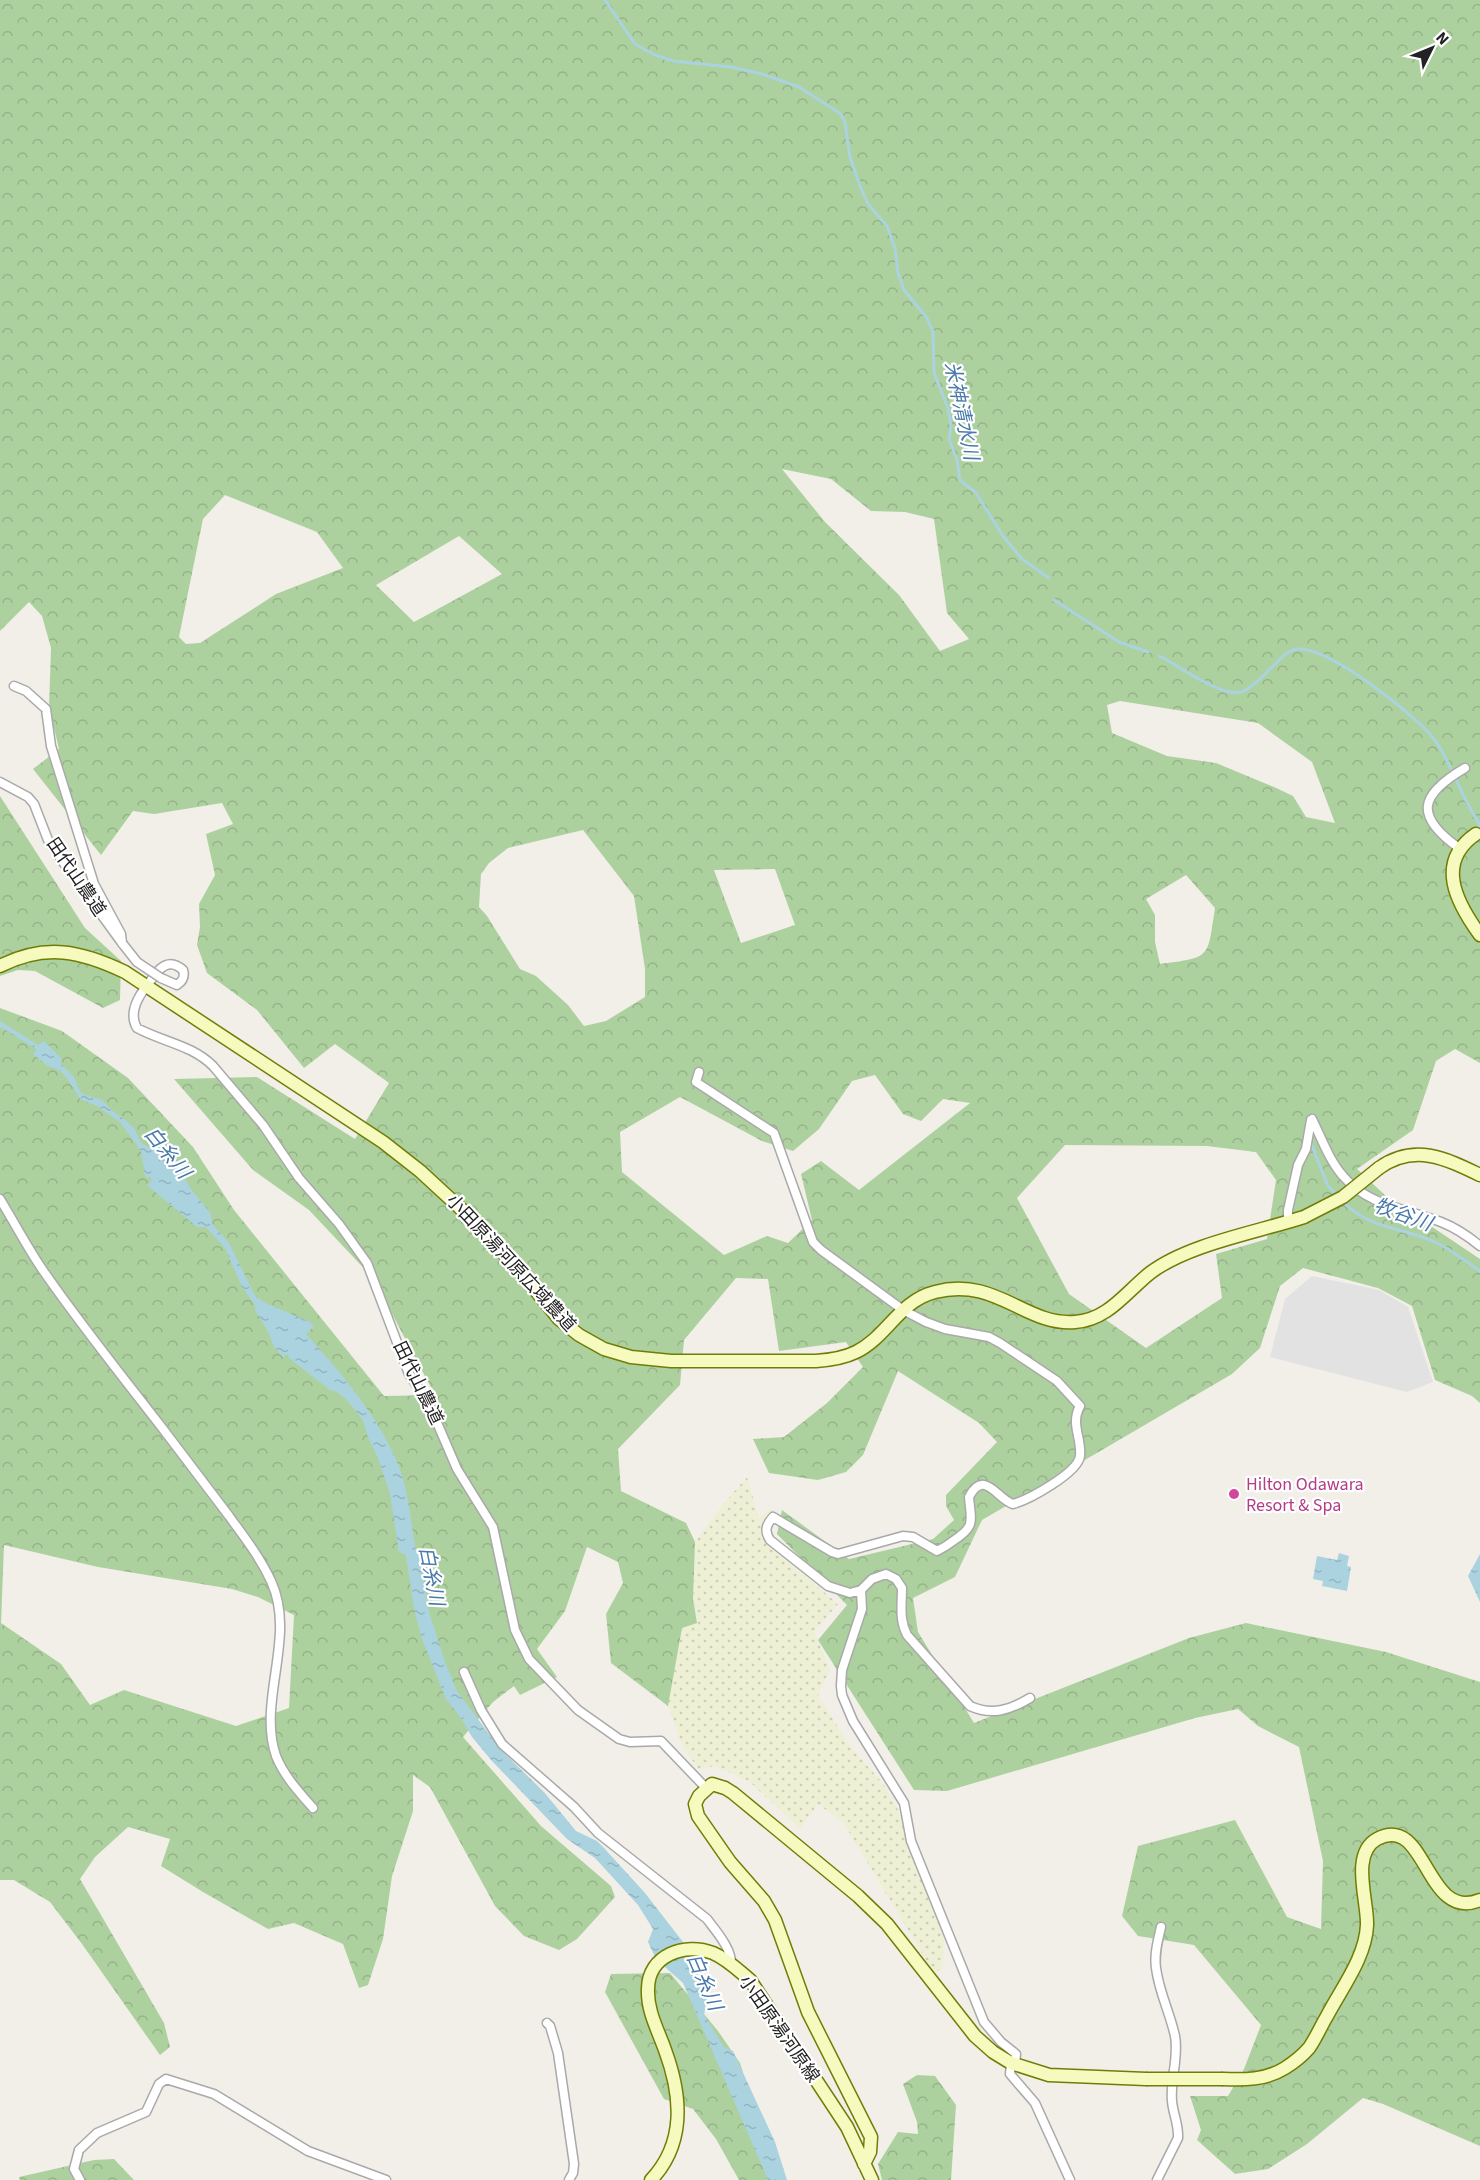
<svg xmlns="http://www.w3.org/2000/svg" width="1480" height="2180" font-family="'Source Sans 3','Noto Sans JP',sans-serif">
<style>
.farmland{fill:url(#farmland-dots)}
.forest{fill:url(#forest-crowns);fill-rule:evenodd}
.parking{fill:#e2e2e2}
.water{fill:url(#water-ripples)}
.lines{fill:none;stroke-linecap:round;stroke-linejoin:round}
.stream{stroke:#aad3df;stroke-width:3}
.street-casing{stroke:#a9a9a9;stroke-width:11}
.secondary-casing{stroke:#707d05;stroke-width:15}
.street{stroke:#fff;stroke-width:8}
.secondary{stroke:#f7fabf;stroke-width:12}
.street-bridge-casing{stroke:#a9a9a9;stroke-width:11;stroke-linecap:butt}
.secondary-bridge-casing{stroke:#707d05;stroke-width:15;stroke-linecap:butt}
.street-bridge{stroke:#fff;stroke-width:8}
.secondary-bridge{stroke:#f7fabf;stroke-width:12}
.hotel-dot{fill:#d1479c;stroke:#fff;stroke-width:2}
.labels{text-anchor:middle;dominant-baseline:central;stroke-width:4.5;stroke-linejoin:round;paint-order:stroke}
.street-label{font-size:18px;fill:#222;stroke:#fff}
.hotel-label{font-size:18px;fill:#b23c85;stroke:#fff;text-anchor:start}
.water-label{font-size:20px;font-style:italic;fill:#4a7aab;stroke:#fff}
</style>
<defs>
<pattern id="farmland-dots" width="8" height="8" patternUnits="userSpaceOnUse" patternTransform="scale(1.5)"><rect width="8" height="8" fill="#eef0d5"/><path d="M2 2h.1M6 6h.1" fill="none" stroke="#ccceb7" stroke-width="1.8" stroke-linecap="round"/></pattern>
<pattern id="forest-crowns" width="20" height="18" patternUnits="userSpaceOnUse" patternTransform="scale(1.5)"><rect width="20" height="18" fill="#add19e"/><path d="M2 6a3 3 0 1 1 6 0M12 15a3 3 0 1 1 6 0" fill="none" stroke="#95b388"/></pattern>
<pattern id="water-ripples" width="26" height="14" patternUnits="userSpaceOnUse" patternTransform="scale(1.5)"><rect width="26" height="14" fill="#aad3df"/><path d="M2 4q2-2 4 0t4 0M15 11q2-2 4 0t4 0" fill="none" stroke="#92b5bf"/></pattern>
</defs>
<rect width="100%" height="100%" fill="#f2efe9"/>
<path class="farmland" d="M747,1477L759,1519L771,1508L777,1518L766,1543L838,1604L814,1631L830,1670L818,1695L849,1745L885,1786L898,1810L912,1855L944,1934L943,1968L934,1973L843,1822L818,1804L800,1829L749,1781L715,1766L698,1769L681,1743L668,1706L682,1628L697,1622L693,1599L695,1542L721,1507Z"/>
<path class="forest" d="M0,0H1480V1063L1455,1049L1436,1061L1413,1130L1357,1169L1386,1196L1480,1259V1403L1472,1396L1435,1380L1412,1306L1378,1288L1303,1268L1280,1286L1260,1348L1232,1374L982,1520L955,1577L913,1598L918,1632L974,1723L1189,1638L1246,1623L1386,1652L1480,1682V2146L1383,2104L1363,2098L1307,2144L1268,2169L1235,2174L1197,2140L1201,2130L1190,2096H1228L1244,2069L1261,2025L1194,1945L1138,1936L1122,1916L1138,1846L1235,1820L1287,1917L1321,1929L1323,1861L1299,1747L1258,1726L1238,1709L1195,1718L947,1791L914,1790L818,1640L847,1605L777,1534L782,1510L849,1559L933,1539L954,1520L946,1506V1495L997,1442L979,1423L898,1371L863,1455L846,1472L818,1480L769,1473L753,1439L784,1437L827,1403L863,1367L846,1342L779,1351L768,1279L736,1278L684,1340L680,1385L618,1449L621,1491L686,1523L695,1542L693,1599L697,1623L682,1628L668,1706L611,1663L606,1614L623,1583L618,1562L587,1547L565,1611L537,1649L557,1677L520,1695L514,1686L493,1702L463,1737L541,1826L611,1886L615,1897L577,1939L559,1950L524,1936L495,1906L430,1787L413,1775V1811L392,1876L383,1939L368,1985L359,1988L343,1944L294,1923L268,1929L203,1892L161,1866L170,1839L128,1827L95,1857L80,1879L164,2023L170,2047L160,2055L82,1944L50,1902L14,1880H0V1008L62,1031L128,1078L193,1147L234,1210L384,1396L435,1395L373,1278L309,1210L253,1170L174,1079L257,1077L355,1139L389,1083L335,1044L304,1068L257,1010L207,973L197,945L200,927L199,904L215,875L206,834L233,824L222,803L154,814L133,811L101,855L33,769L59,749L49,707L51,648L42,616L29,602L0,631ZM782,469L831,479L871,511L905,512L934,519L947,613L969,639L940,651L899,595L825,522ZM225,495L317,532L343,568L276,594L200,643L186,644L179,637L203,519ZM459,536L502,574L414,622L376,585ZM1120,701L1258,723L1312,762L1335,823L1306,817L1293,796L1274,787L1216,763L1167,756L1112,733L1107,705ZM583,830L634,896L645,969V997L606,1021L584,1026L568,1005L536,976L520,969L487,916L479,907L481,874L489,863L508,848ZM775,869L795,925L741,943L714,870ZM1186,875L1215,908C1207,959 1212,957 1160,964L1155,942V915L1146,899ZM875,1075L903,1114L921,1121L943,1099L970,1103L859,1190L821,1161L801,1174L812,1220L788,1243L767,1236L724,1255L622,1172L620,1132L680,1097L762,1141L793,1151L819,1129L852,1081ZM1065,1145L1207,1146L1256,1152L1276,1180L1267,1239L1216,1254L1222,1298L1146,1348L1069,1294L1017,1198ZM4,1545L98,1567L232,1589L258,1597L294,1615L289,1708L236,1726L124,1690L90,1705L61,1664L1,1623Z
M0,796L85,928L121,961L120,1000L103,1008L35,971L18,970L0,976Z
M670,1973L718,2031L740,2063L769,2157L779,2180H739L716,2139L693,2109L664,2099L605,1992L611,1974Z
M917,2075L935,2076L956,2105L951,2180H882L878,2164L898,2132L918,2134L917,2122L903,2084Z
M114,2159L134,2180H20L19,2177L94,2160Z"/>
<path class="parking" d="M1312,1276L1379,1290L1408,1307L1433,1382L1407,1392L1270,1357L1285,1299Z"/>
<path class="water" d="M0,1021L38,1045L44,1041L61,1058V1064L74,1077L79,1090L83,1094L102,1100L110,1109L124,1119L134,1128L141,1143L152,1149L176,1144L181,1150L168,1161L170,1164L174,1161L191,1189L211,1214L212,1224L229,1243L255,1296L265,1303L310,1322L314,1326L306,1334C340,1372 374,1411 395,1457C409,1487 410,1520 416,1551L419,1552L429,1612L445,1662L457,1691L501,1750L544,1792L576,1831L597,1841L604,1848L645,1893L683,1942L692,1957L693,1966L708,1990L704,2015L724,2047L733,2051L775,2142L787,2180H768L683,1983L656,1959L648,1942L653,1929L638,1905L595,1858L567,1839L491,1760L472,1737L461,1718L446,1699L422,1639L414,1609L406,1555L399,1552L390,1494L378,1458L368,1437L363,1420L345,1398L337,1392L330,1390L289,1358L288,1354L283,1357L274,1347L268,1331L255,1310V1305L242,1287L225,1248L206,1227H197L147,1185L152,1180L150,1177L146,1178L145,1175L141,1151L120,1122L97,1106L80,1099L69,1081L61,1071L48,1066L33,1054L37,1049C23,1042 13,1033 0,1027Z
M1339,1553L1349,1556L1347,1566L1351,1567L1347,1591L1322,1586L1323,1581L1313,1579L1317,1556L1337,1560Z
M1480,1554V1602L1468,1576Z"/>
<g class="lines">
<path class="stream" d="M605,0L635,44L655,55L673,61L731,67L762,74L799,87L841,114L845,122L850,157L860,186L868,204L887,226L895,248L898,273L904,290L927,318L933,332L934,373L948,408L951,426L949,439L957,460L960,480L976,493L1003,536L1022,559L1049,578
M1054,600L1119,642L1148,652
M1159,656C1179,665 1219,697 1241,692C1251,689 1262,677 1269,670C1278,662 1286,650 1298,649C1329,647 1414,714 1433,738C1445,752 1451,770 1459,786C1465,800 1473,813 1480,826
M1311,1143L1328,1186L1339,1197
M1343,1202C1371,1230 1404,1227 1437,1243C1452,1250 1466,1262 1480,1271"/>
<defs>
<path id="street" d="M14,686L26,691L46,709L51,746L94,884L121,934L122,943
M0,782L28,797L34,804L48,840L63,862L122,943L137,962L149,970
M1459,848C1414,816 1419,795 1465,768
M161,978L177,985C183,981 185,977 183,970C175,963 168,962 160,969C147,985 125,1008 137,1028C163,1042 192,1045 213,1066L263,1125L299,1178L339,1224L367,1263L409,1374L429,1404L457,1469L493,1527L515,1630L529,1659L578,1710L619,1739L630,1742L661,1741L706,1788
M699,1072L696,1082L774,1133L813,1242L821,1250L903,1310L926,1322L945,1329L989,1337L1000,1343L1057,1381L1080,1406C1070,1424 1082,1438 1080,1456C1078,1473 1028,1500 1013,1504C997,1499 984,1468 969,1497C971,1522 976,1526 953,1541C948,1545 943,1548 937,1551L913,1537L903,1536L838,1554L832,1552L773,1517C766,1525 764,1531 770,1540L828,1586L850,1593L861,1590
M1312,1119C1321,1137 1329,1160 1343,1176C1368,1206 1407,1209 1441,1222C1456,1228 1468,1236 1480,1246
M0,1199C14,1222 27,1247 42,1269C80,1324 122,1376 163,1429C185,1458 207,1487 229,1516C244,1537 260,1557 271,1581C297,1637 257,1700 276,1756C284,1776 299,1792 313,1808
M1288,1222V1210L1298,1165L1306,1149L1311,1120
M464,1672L481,1710L502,1744L574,1807L598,1833L707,1919C716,1931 732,1949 731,1964
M547,2023L550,2026L558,2053L574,2164L573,2173L569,2180
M1011,2063L1010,2074L1035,2103L1070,2180
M1015,2064L1016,2054L1001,2042L984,2022L911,1841L904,1803L853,1721L842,1695L841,1686L842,1670L862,1609L861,1590L872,1579L886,1574L896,1579L902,1588C902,1606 899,1619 907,1635L970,1706C992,1716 1010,1710 1030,1698
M80,2180L74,2169L79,2150L97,2133L146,2112L159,2084L166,2079L214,2094L308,2151L386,2180
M1157,2180L1178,2138C1179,2125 1173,2114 1172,2101C1170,2079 1179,2058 1175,2036C1170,2013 1159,1992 1156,1968C1154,1954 1158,1940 1161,1927"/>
<path id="secondary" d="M1476,834C1435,862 1456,902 1480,935
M0,966C46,943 81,951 125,972L383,1142L420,1171L471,1218L515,1265L559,1319L579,1335L604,1349L631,1357L671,1361H816C830,1360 844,1358 856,1352C887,1337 899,1301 935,1292C996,1276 1025,1326 1075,1322C1108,1320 1126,1292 1150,1273C1188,1244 1258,1232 1304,1217
M1379,1168C1414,1143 1445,1158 1480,1175
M1223,2079C1244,2080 1266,2080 1285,2068C1293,2063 1302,2056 1309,2048C1316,2038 1321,2026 1327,2016C1341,1989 1366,1957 1367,1925C1368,1901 1350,1854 1377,1839C1427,1812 1425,1923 1480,1900
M864,2164L870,2152L871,2137L808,2012L775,1920L764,1901L730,1862L698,1816L695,1804L699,1796L712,1784L725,1788L733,1793L858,1896L887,1924L975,2036L993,2052L1011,2063L1049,2075L1146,2079
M651,2180C686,2143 682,2096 665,2050C658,2030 647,2011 648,1989C648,1955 685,1942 713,1953C727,1959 738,1970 750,1980L847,2127L872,2180"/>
</defs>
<use href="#street" class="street-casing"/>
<use href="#secondary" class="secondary-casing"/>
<use href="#street" class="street"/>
<use href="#secondary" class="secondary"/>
<defs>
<path id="street-bridge" d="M149,970L161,978"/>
<path id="secondary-bridge" d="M1304,1217L1343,1197L1379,1168
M1146,2079H1223"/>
</defs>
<use href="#street-bridge" class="street-bridge-casing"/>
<use href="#secondary-bridge" class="secondary-bridge-casing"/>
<use href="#street-bridge" class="street-bridge"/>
<use href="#secondary-bridge" class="secondary-bridge"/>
</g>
<circle class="hotel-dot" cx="1234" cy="1494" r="6"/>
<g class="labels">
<g class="street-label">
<text transform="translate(76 877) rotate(56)">田代山農道</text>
<text transform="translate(511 1263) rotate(47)">小田原湯河原広域農道</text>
<text transform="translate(418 1383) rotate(64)">田代山農道</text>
<text transform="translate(779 2029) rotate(55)">小田原湯河原線</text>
</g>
<g class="hotel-label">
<text x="1246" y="1484">Hilton Odawara<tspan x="1246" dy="21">Resort &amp; Spa</tspan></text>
</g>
<g class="water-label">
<text transform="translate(961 411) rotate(78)">米神清水川</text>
<text transform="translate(167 1153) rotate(51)">白糸川</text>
<text transform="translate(1403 1215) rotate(20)">牧谷川</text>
<text transform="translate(431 1576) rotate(79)">白糸川</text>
<text transform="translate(704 1982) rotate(67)">白糸川</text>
</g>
</g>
<g transform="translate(1432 48) rotate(47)" stroke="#ffffff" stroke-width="4.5" paint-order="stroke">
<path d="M0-4.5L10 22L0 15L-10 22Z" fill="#222222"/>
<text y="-9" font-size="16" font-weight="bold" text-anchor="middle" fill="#222222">N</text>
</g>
</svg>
